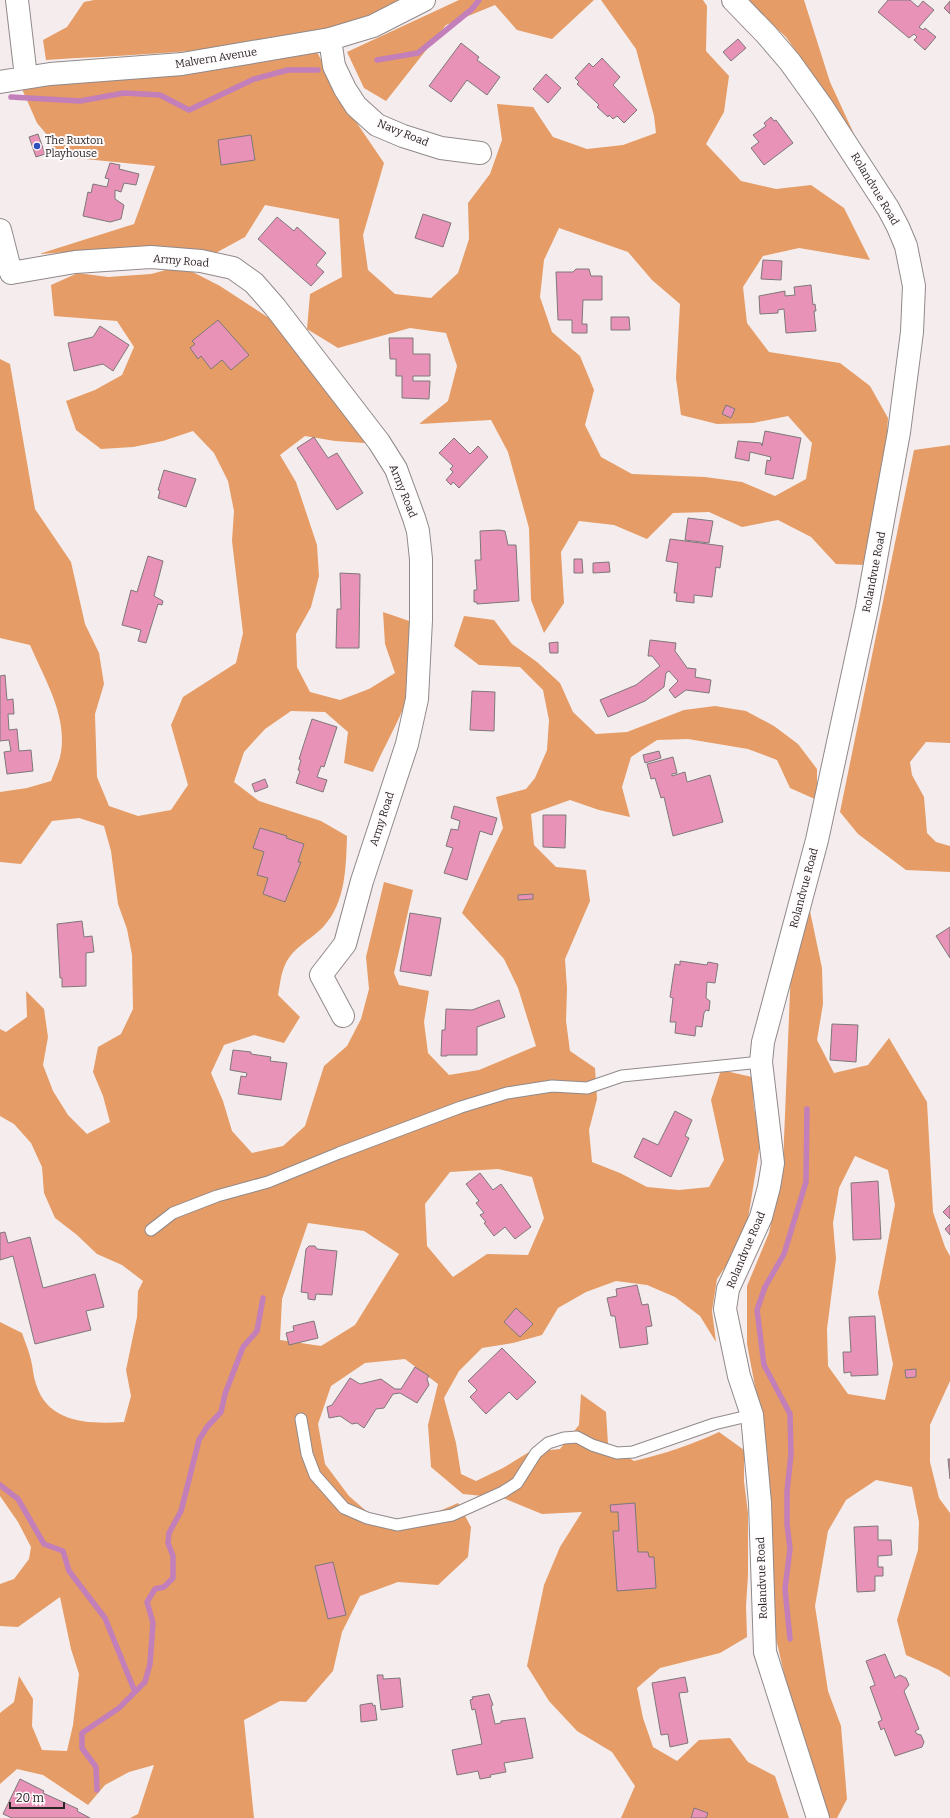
<svg xmlns="http://www.w3.org/2000/svg" width="950" height="1818" font-family="Bitter,serif">
<style>
.forest{fill:#e59c66;fill-rule:evenodd}
.lines{fill:none;stroke-linecap:round;stroke-linejoin:round}
.stream{stroke:#c27fb9;stroke-width:5.5}
.building{fill:#e892b7;stroke:#7e787a}
.service-casing{stroke:#91898a;stroke-width:13}
.minor-casing{stroke:#91898a;stroke-width:24}
.service{stroke:#fff;stroke-width:11}
.minor{stroke:#fff;stroke-width:22}
.poi-dot{fill:#3150c0;stroke:#fffbfc;stroke-width:1.5}
.labels{text-anchor:middle;dominant-baseline:central;stroke-width:4;stroke-linejoin:round;paint-order:stroke}
.street-label{font-size:11px;fill:#292626;stroke:#fffbfc}
.poi-label{font-size:11px;fill:#292626;stroke:#fffbfc;text-anchor:start}
</style>
<rect width="100%" height="100%" fill="#f5eded"/>
<path class="forest" d="M94,0H409C397,7 381,11 367,16C265,53 154,53 46,60L43,40L67,27L84,2Z
M459,0H594L552,39L517,30L495,5L446,25L386,101L364,88L347,52Z
M601,0H703L707,6L706,51L729,76L724,112L706,144L741,181L776,189L811,185L844,208L870,260L799,248L763,256L743,287L747,323L769,352L840,363L870,386L888,418L884,491L866,565L836,564L811,537L778,520L742,527L709,512L673,513L647,539L614,525L579,521L561,552L564,603L544,633L531,600L529,528L508,452L491,420L419,424L448,401L457,366L446,333L410,328L338,348L307,329L310,294L342,277L339,219L265,205L245,237L212,255L148,247L39,254L134,224L155,166L55,156L48,136L37,123L22,89L31,81L317,52L346,107L384,163L363,235L368,270L395,294L431,298L458,273L469,239L468,203L490,174L502,140L497,104L533,107L553,137L587,149L623,145L656,133L654,116L636,49ZM559,228L628,252L652,280L680,304L676,378L681,415L717,424L753,423L788,416L812,443L806,479L775,496L742,482L705,477L632,474L601,457L585,425L594,390L580,356L552,332L540,297L544,260Z
M746,0H804L830,82L854,134L786,37Z
M181,266L220,286L272,320L350,416L365,443L335,441L305,436L280,455L296,482L317,545L319,576L311,607L296,634L297,667L310,692L340,700L369,689L395,673L385,644L383,612L412,622C412,638 415,674 411,687C402,717 385,744 373,772L344,763L348,732L325,712L291,711L265,729L244,752L234,782L259,801L321,821L347,836C346,866 346,902 324,926C312,939 292,948 285,965C281,973 280,985 278,995L300,1017L284,1043L254,1035L224,1045L211,1073L223,1101L232,1131L252,1153L283,1146L305,1126L324,1066L347,1046L361,1019L369,989L366,957L384,882L413,890L394,973L399,985L429,991L424,1022L428,1053L449,1075L479,1070L536,1046L518,988L504,959L462,913L503,828L496,797L526,789L535,778L547,750L549,720L543,690L520,667L479,665L454,646L464,616L494,620L512,644L537,662L560,683L573,712L596,734L627,732L684,710L715,706L746,711L774,726L798,744L817,769V800L790,788L777,760L748,749L688,739L657,740L631,757L622,787L630,817L599,810L570,800L531,814L534,845L556,867L586,870L590,901L565,959L567,989L566,1021L570,1051L595,1068L597,1099L589,1130L592,1162L620,1173L647,1187L679,1190L709,1187L724,1160L711,1100L721,1070L752,1077L754,1108L761,1139L747,1225L734,1254L717,1279L712,1311L716,1342L700,1316L675,1297L647,1285L616,1281L586,1292L558,1308L542,1335L513,1343L482,1348L459,1371L444,1398L456,1443L461,1474L476,1481L503,1468L529,1452L560,1449L579,1425L581,1394L606,1412L608,1444L634,1461C664,1454 691,1445 719,1432L744,1450V1481L748,1513V1575L746,1606L747,1637L720,1653L660,1668L637,1688L643,1718L653,1747L677,1761L699,1740L730,1738L748,1762L775,1776L789,1818H621L635,1786L612,1752L577,1731L549,1701L527,1666L544,1585L560,1547L582,1512L542,1514L503,1498L463,1494L431,1467L428,1425L438,1384L405,1359L365,1363L331,1386L318,1424L325,1464L349,1496L380,1523L421,1519L458,1503L471,1527L468,1557L438,1585L398,1582L360,1596L342,1632L333,1671L306,1702L280,1701L244,1720L254,1818H130L138,1814L154,1765L129,1772L105,1785L88,1805L43,1775L17,1769L0,1784V1713L14,1702L19,1676L33,1699L32,1726L42,1750L67,1751L73,1725L79,1674L71,1649L60,1597L18,1627L0,1626V1584L14,1579L29,1559L31,1547L18,1522L0,1496V1322L22,1333C25,1342 29,1351 31,1360C33,1368 33,1376 36,1384C48,1424 90,1424 124,1422L131,1396L126,1370L137,1317L138,1291L143,1281L122,1265L97,1254L77,1235L55,1218L44,1193L42,1167L31,1143L14,1124L0,1116V1029L6,1032L27,1017L26,991L44,1009L48,1037L43,1065L53,1091L68,1115L87,1134L110,1122L103,1096L93,1072L98,1047L121,1034L133,1009L132,955L127,929L118,904L111,851L104,826L79,818L52,821L21,864L0,862V792L27,788L51,781C54,773 58,765 60,757C69,718 45,680 30,645L0,638V359L10,364L35,509L71,562L85,624L99,653L104,684L95,714L97,777L109,806L138,816L171,810L188,785L171,725L183,697L236,663L243,633L232,541L234,511L228,481L214,453L193,431L163,441L133,447L101,449L76,430L66,401L95,390L122,375L134,347L117,321L54,316L51,285L78,273L108,277L151,274ZM498,1169L532,1177L544,1218L528,1255L487,1254L453,1277L427,1246L425,1204L450,1172ZM308,1223L364,1231L399,1254L355,1325L321,1346L280,1340L282,1299Z
M950,445V743L926,742L910,762L912,775L924,797L927,833L936,842L950,846V872L906,870L858,834L840,812L914,450Z
M807,897L822,968L823,1004L817,1040L834,1073L868,1065L889,1038L927,1102L933,1212L945,1247L950,1256V1381L930,1425V1462L939,1498L950,1513V1677L939,1670L906,1655L897,1620L918,1550L919,1522L912,1487L876,1480L846,1500L828,1531L815,1606L828,1691L841,1726L847,1799L837,1818H829L812,1785L802,1750L774,1630L767,1450L747,1344V1286L769,1233L783,1164L791,967ZM855,1156L888,1170L895,1205L878,1293L893,1364L885,1400L848,1394L828,1366L827,1329L836,1259L833,1223L839,1188Z"/>
<g class="lines">
<path class="stream" d="M377,60L418,53L472,9L479,0
M11,97L80,101L124,93L160,95L189,110L254,79L288,70H318
M0,1485L18,1499L44,1544L63,1551L69,1571L105,1618L135,1692
M790,1639L785,1589L790,1549L787,1524V1491L791,1454L790,1414L764,1365L757,1310L765,1287L784,1254L806,1182L807,1109
M97,1790L96,1767L82,1748V1733L119,1708L145,1682L150,1664L153,1623L147,1602L155,1589L164,1587L173,1578V1556L168,1543L169,1533L181,1511L199,1440L207,1427L221,1412L225,1394L243,1347L257,1331L263,1298"/>
</g>
<path class="building" d="M888,0H910L918,7L923,1L934,10L919,27L923,30L925,28L936,37L925,50L914,40L917,37L914,34L909,38L878,12Z
M950,1V14L944,8Z
M738,39L746,48L731,61L723,52Z
M461,43L479,57L477,60L500,77L487,95L467,80L451,102L429,86Z
M602,58L620,77L613,85L637,110L624,123L617,116L613,119L609,115L608,117L597,107L599,105L577,84L579,82L575,78L589,63L593,67Z
M546,74L561,88L548,103L533,89Z
M771,117L774,121L776,120L793,143L764,165L751,148L759,142L753,135L766,126L764,123Z
M38,134L45,154L36,157L29,137Z
M251,135L255,160L221,165L218,140Z
M110,163L120,165L119,169L139,174L136,185L124,183L121,192L115,190V199L124,205L121,219L110,222L83,216L88,192L91,193L93,184L107,187L109,179L105,178Z
M423,214L451,223L443,247L415,238Z
M277,217L294,231L297,227L326,253L316,265L324,272L311,286L258,239Z
M763,260L782,261L781,280L761,279Z
M576,269H589L591,276H602V300H583L582,324H587V333H572V320H558L556,272H573Z
M811,285L813,305L815,304L816,311H814L816,331L786,333L784,309L778,310V313L760,314L759,296L785,291V296L795,295L794,287Z
M611,317H629L630,330H611Z
M218,320L249,355L231,370L222,360L211,369L201,356L198,359L190,348L195,344L192,341Z
M100,326L129,345L113,371L103,364L74,371L68,343L93,337Z
M389,338H413V354H430V376H413V381H430L429,399L402,398V376H396V359H390Z
M726,405L735,409L731,418L722,414Z
M765,431L801,438L793,479L765,474L767,460L770,461L771,457L750,452L749,461L735,458L738,441L761,443L762,446Z
M314,437L328,458L337,453L363,493L337,510L297,448Z
M454,438L470,454L478,446L488,457L459,488L453,482L451,485L446,480L453,472L450,469L453,466L439,453Z
M164,470L196,479L186,507L158,498L160,491L158,490Z
M688,518L713,521L709,543L685,540Z
M499,530L505,531L508,545H516L519,601L477,604V602H474V590H477L475,560H481L480,531Z
M670,539L723,546L720,568L716,567L712,597L694,595V603L676,601L677,593H674L678,563L666,561Z
M148,556L163,561L154,596L163,601L162,605L158,604L146,643L138,641L141,630L122,625L131,590L137,592Z
M574,559H582L583,573H574Z
M609,562L610,572L593,573V563Z
M340,573L360,574L359,648H336L337,609H341Z
M650,640L676,643L675,651L688,669V668L696,669L695,677L711,680L709,693L686,690L675,698L669,690L678,681L669,671L666,673L664,687L645,701L608,717L600,700L636,685L660,666L652,656H648Z
M558,642V653H550L549,643Z
M5,675L7,700L13,699L14,714H8L9,730L17,729L19,751L31,750L33,771L7,774L4,752L11,751L9,740L0,741V676Z
M472,691L495,692L494,731L470,730Z
M312,719L337,727L324,767L321,766L317,777L327,780L323,792L296,783L300,771L298,770L301,760L299,759Z
M659,751L661,758L645,763L643,755Z
M673,757L677,773L672,774V776L685,772L687,782L710,775L723,822L673,836L664,797L661,798L655,778L651,779L647,764Z
M265,779L268,787L255,792L252,784Z
M454,806L497,818L492,835L480,831L467,880L444,873L453,848L446,846L451,829L458,830L460,821L451,818Z
M543,815H566L565,848L543,847Z
M260,828L287,836L286,838L304,844L298,862H301L285,902L263,894L268,878L257,875L264,852L253,848Z
M533,894V899L518,900V895Z
M410,913L441,918L431,976L400,971Z
M82,921L84,937L92,936L94,952L86,953V986L62,987V978H60L57,924Z
M950,927V958L936,936Z
M680,961L707,965L708,962L718,964L715,983L707,982L706,998L710,1001L709,1011L706,1010L704,1013L702,1027L696,1026L695,1036L675,1033L676,1022H670L673,998L670,997L675,964L680,965Z
M499,1000L505,1017L477,1027V1055H447V1056H441L442,1030H445L446,1009L472,1010Z
M832,1024L858,1025L856,1062L830,1060Z
M233,1050L251,1052V1054L271,1057L270,1061L287,1063L281,1100L238,1094L241,1076L246,1077L247,1073L230,1070Z
M675,1111L692,1120L685,1136L689,1138L671,1177L634,1157L643,1138L658,1145Z
M480,1173L493,1190L501,1184L531,1227L515,1239L505,1227L494,1236L484,1223L486,1222L480,1215L484,1213L476,1203L479,1201L466,1184Z
M878,1181L881,1239L853,1240L851,1183Z
M950,1205V1219L943,1212Z
M950,1224V1235L945,1229Z
M5,1232L8,1243L30,1237L43,1288L95,1274L104,1307L86,1311L91,1330L35,1344L13,1256L0,1260V1233Z
M309,1246H315L317,1249L337,1251L332,1295L316,1294L315,1300L308,1299V1293L301,1292L306,1249Z
M637,1285L642,1305L648,1304L652,1326L646,1327L648,1344L620,1348L615,1316H611L607,1298L617,1296L616,1289Z
M516,1308L533,1324L520,1337L504,1322Z
M875,1316L878,1375L851,1376V1372L844,1373L843,1352H851L849,1317Z
M314,1321L318,1338L289,1345L286,1333L294,1331L293,1326Z
M502,1348L536,1382L517,1400L509,1392L486,1414L470,1397L477,1390L468,1381Z
M415,1367L429,1376L427,1379L429,1385L417,1403L400,1393L393,1394L384,1408L376,1409L364,1428L357,1423L352,1424L340,1416L329,1418L327,1407L332,1405L350,1378L360,1384L381,1379L395,1389H401Z
M916,1369V1377L906,1378L905,1370Z
M948,1459H950V1479Z
M635,1503L638,1552H648L649,1557H654L656,1588L617,1591L613,1531H619L618,1512H611L610,1505Z
M878,1526V1540H891L892,1555L878,1556V1567H883V1576H875V1591L857,1592L854,1527Z
M333,1562L346,1615L328,1619L315,1566Z
M885,1654L895,1678L900,1675L906,1678L909,1685L904,1691L919,1729L915,1731L917,1734L921,1735L924,1742L922,1747L895,1756L884,1728L881,1730L878,1722L882,1720L870,1687L875,1685L866,1661Z
M377,1675H383V1679L400,1678L403,1707L381,1710Z
M685,1677L688,1692L679,1693L688,1743L670,1747L668,1734L661,1735L652,1683Z
M489,1694L493,1705L491,1706L495,1724L501,1723V1721L525,1718L533,1758L504,1763L506,1772L490,1775L491,1777L480,1779L478,1771L457,1775L452,1750L482,1744L475,1709L472,1710L470,1700L473,1699L472,1697Z
M372,1703L373,1706L375,1705L377,1720L361,1722L360,1705Z
M20,1779L44,1791L43,1793L78,1809L77,1811L90,1818H12L3,1814Z
M694,1808L708,1813L706,1818H691Z"/>
<g class="lines">
<defs>
<path id="service" d="M151,1230L173,1213L217,1196L268,1182L339,1153L461,1107L507,1093L552,1086L587,1088L622,1076L761,1062
M301,1419L307,1454L315,1475L344,1508L367,1518L397,1525L452,1515L503,1492L517,1483L536,1453L548,1443L564,1438L577,1437L592,1445L617,1453L633,1452L714,1424L752,1415"/>
<path id="minor" d="M17,0L26,77
M733,0L766,34L790,62L823,108L888,208L898,227L906,246L914,286L912,332L899,432L867,608L817,840L763,1042L761,1062L773,1163L769,1187L761,1217L728,1289L725,1309L739,1376L752,1415L760,1503L765,1652L818,1818
M330,39L334,66L345,89L356,106L377,125L403,136L441,148L480,153
M0,82L50,74L182,64L330,39L373,26L424,0
M0,230L11,273L75,262L151,257L201,261L233,268L254,283L275,307L379,442L396,469L414,518L418,531L421,559V620L417,699L407,744L362,881L345,944L321,975L343,1016"/>
</defs>
<use href="#service" class="service-casing"/>
<use href="#minor" class="minor-casing"/>
<use href="#service" class="service"/>
<use href="#minor" class="minor"/>
</g>
<circle class="poi-dot" cx="37" cy="146" r="4"/>
<g class="labels">
<g class="street-label">
<text transform="translate(216 58) rotate(-9)">Malvern Avenue</text>
<text transform="translate(403 133) rotate(22)">Navy Road</text>
<text transform="translate(875 189) rotate(59)">Rolandvue Road</text>
<text transform="translate(181 261) rotate(5)">Army Road</text>
<text transform="translate(403 491) rotate(68)">Army Road</text>
<text transform="translate(874 572) rotate(-79)">Rolandvue Road</text>
<text transform="translate(382 819) rotate(-72)">Army Road</text>
<text transform="translate(804 888) rotate(-75)">Rolandvue Road</text>
<text transform="translate(746 1250) rotate(-67)">Rolandvue Road</text>
<text transform="translate(762 1578) rotate(-92)">Rolandvue Road</text>
</g>
<g class="poi-label">
<text x="45" y="140">The Ruxton<tspan x="45" dy="13">Playhouse</tspan></text>
</g>
</g>
<path d="M10 1802v6h54v-6" fill="none" stroke="#292626" stroke-width="2"/>
<text x="16" y="1802" font-size="12" fill="#292626" stroke="#fffbfc" stroke-width="3" paint-order="stroke">20 m</text>
</svg>
